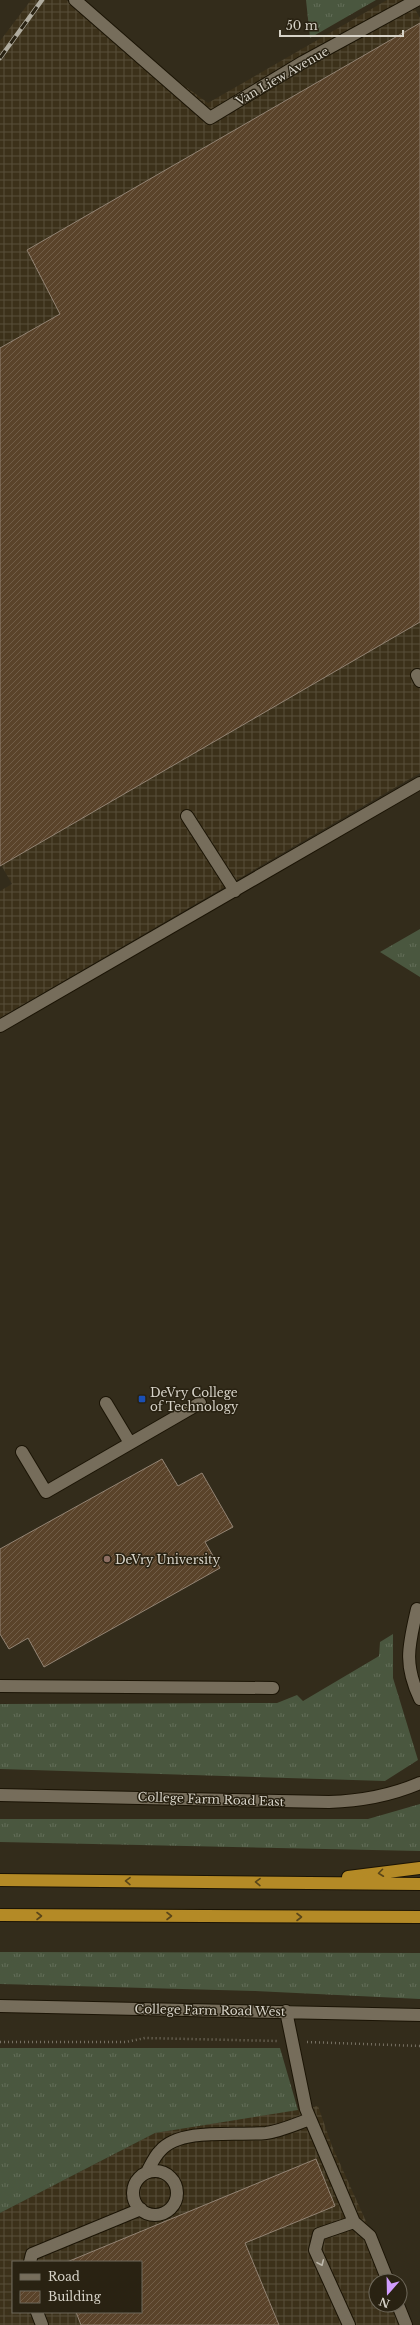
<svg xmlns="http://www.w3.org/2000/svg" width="420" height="2325" font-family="'Libre Baskerville',serif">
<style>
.industrial{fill:url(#industrial-grid);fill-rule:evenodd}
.grass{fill:url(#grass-tufts)}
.building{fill:url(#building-hatch);stroke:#938474}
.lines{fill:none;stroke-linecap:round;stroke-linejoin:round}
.minor-casing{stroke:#1b1405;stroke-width:14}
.highway-casing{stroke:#1b1405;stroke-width:14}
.path{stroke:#777163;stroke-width:2.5;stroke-dasharray:1 3;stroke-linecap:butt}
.minor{stroke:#766d5b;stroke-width:12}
.highway{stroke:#b48a26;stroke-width:12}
.rail-casing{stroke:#b0ac9f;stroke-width:4.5}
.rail{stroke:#292212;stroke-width:3;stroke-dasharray:9;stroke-linecap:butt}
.oneway{stroke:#5a4619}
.oneway2{stroke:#beb9ac}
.transit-dot{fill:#1a4fb4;stroke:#292212;stroke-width:1.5}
.education-dot{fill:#8d6e63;stroke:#292212;stroke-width:1.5}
.labels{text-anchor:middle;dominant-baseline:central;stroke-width:3;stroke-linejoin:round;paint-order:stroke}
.street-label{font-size:12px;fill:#d6d2c7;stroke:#292212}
.poi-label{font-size:12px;fill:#d6d2c7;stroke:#292212;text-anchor:start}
</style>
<defs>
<pattern id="industrial-grid" width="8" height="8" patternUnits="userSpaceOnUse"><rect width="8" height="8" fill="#3c311a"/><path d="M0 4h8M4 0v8" fill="none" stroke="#574e3a"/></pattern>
<pattern id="grass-tufts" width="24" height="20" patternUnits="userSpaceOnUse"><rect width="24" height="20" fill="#4a573f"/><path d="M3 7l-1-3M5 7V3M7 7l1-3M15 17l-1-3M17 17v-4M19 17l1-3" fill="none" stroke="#636e59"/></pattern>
<pattern id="building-hatch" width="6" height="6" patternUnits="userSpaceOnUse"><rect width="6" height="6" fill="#5a432a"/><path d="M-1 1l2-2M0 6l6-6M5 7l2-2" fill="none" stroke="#715d47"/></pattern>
</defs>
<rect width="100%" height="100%" fill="#332c1b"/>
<path class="industrial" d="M31,0H66L208,103L387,0H410L420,18V773L0,1018V891L12,884L0,863V41Z
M318,2106L332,2146L393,2281H376V2305H400V2296L413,2325H0V2213L155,2133ZM13,2262H141V2312H13Z"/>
<path class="grass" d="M306,0H376L310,38Z
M420,929V977L380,952Z
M393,1634V1678L418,1760L385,1781L0,1769V1704L277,1703L297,1695L303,1701L379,1656L380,1642Z
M420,1804V1851L0,1842V1819H368Z
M0,1952L420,1953V1999L255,1991L0,1984Z
M0,2048H280L298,2110L155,2133L0,2213Z"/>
<path class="building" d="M420,23V622L0,866V348L60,314L27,250Z
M162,1459L178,1486L202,1473L233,1527L205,1542L220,1568L44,1667L28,1638L9,1649L0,1634V1549Z
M316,2159L335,2206L245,2243L279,2325H81L76,2312H141V2262H67Z"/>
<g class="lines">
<defs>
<path id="minor" d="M75,0L210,118L303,62L417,0
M417,675L420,681
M187,816L235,891
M0,1026L420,783
M106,1403L130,1443
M22,1452L46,1492L200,1403
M417,1609C409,1645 403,1663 420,1699
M0,1686L273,1688
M0,1795L329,1802C361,1801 390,1796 420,1783
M0,2006L420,2015
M286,2011L306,2109L354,2222L370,2236L388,2281
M133 2193a22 22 0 1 1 44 0a22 22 0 1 1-44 0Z
M147,2172C151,2165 154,2157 160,2151C180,2127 237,2136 266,2133C281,2131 296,2124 310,2119
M30,2262L32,2254L141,2209
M398,2305L406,2325
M37,2312L42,2325
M349,2325L315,2250L319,2234L354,2222"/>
<path id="highway" d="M348,1877L420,1868
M0,1880L420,1884
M0,1915L420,1917"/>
</defs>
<use href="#minor" class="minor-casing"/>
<use href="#highway" class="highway-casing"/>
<path class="path" d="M0,2042H126L145,2038L278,2041
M307,2042L420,2046"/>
<use href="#minor" class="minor"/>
<use href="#highway" class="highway"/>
<defs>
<path id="rail" d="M0,58L42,0"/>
</defs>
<use href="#rail" class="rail-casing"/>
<use href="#rail" class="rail"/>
</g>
<defs><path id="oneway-chevron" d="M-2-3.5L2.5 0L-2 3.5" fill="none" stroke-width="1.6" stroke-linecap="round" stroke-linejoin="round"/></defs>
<g class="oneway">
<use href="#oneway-chevron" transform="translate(381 1873) rotate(173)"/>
<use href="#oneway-chevron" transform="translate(128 1881) rotate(-179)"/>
<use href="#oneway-chevron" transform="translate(258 1882) rotate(-179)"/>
<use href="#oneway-chevron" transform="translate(39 1916)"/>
<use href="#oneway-chevron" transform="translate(169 1916)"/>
<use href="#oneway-chevron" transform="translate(299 1917)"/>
</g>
<use class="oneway2" href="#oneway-chevron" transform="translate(321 2263) rotate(66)"/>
<rect class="transit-dot" x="138" y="1395" width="8" height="8" rx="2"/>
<circle class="education-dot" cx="107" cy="1559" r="4"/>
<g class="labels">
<g class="street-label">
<text transform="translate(282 76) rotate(-30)">Van Liew Avenue</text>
<text transform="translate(211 1799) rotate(2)">College Farm Road East</text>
<text transform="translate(210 2010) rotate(1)">College Farm Road West</text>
</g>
<g class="poi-label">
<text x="150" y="1392">DeVry College<tspan x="150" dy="14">of Technology</tspan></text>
<text x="115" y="1559">DeVry University</text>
</g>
</g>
<rect x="12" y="2261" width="130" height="52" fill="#292212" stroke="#6e685a"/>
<rect x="20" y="2274" width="20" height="6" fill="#766d5b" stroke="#6e685a"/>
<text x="48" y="2281" font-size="12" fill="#d6d2c7">Road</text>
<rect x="20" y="2291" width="20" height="12" fill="url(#building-hatch)" stroke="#6e685a"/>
<text x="48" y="2301" font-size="12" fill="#d6d2c7">Building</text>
<g transform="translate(388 2293) rotate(200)"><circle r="19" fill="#292212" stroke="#6e685a"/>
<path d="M0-3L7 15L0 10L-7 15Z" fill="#d19dfe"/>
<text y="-6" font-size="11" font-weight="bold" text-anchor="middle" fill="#d6d2c7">N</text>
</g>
<path d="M280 30v6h123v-6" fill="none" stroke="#d6d2c7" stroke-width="2"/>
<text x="286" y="30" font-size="12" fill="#d6d2c7" stroke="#292212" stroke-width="3" paint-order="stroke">50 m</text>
</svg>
